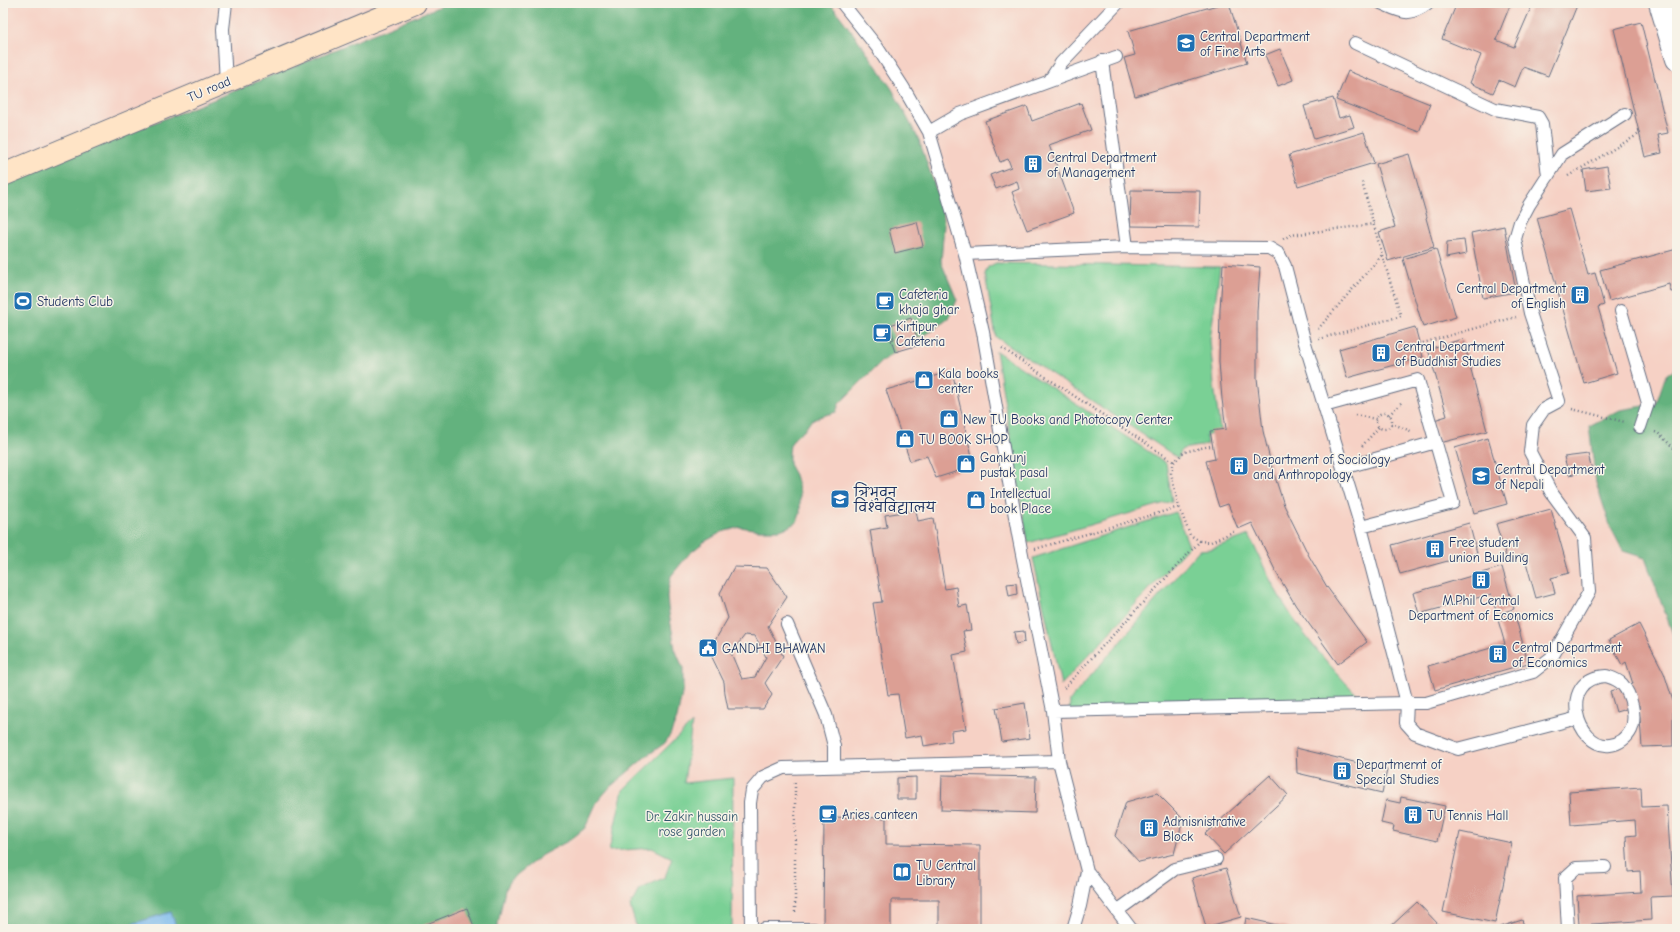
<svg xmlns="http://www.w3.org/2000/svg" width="1680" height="932" font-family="'Comic Neue','Playpen Sans Deva',sans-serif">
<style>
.built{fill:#f6d1c5}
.green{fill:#7ad095;stroke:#4a807a}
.forest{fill:#63b27e;stroke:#3f706e}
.water{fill:#78b9ed;stroke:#4a74a6}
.building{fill:#dc9f94;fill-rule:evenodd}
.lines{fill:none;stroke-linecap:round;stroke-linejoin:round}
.lane-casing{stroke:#656e82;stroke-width:14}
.street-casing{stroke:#656e82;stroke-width:24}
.secondary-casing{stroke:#656e82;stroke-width:24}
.path{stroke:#656e82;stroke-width:2.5;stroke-dasharray:1 3;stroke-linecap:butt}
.lane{stroke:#fff;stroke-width:12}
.street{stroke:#fff;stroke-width:22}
.secondary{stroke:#ffe4c6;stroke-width:22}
.labels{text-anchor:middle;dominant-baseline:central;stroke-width:3;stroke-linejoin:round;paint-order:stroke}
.poi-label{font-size:13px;fill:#1b2f5e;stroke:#f7f3e8;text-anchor:start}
.street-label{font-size:13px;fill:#1b2f5e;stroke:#f7f3e8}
.park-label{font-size:13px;fill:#33576c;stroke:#f7f3e8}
</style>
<rect width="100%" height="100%" fill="#f7f3e8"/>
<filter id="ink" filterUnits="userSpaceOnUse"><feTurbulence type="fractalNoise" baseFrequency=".025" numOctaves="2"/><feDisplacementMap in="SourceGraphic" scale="8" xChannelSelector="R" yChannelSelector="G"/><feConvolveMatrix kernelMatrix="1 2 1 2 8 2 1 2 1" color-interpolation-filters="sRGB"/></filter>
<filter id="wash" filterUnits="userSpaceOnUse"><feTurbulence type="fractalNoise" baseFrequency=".012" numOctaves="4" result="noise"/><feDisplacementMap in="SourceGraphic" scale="16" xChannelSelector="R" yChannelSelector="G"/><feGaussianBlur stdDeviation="0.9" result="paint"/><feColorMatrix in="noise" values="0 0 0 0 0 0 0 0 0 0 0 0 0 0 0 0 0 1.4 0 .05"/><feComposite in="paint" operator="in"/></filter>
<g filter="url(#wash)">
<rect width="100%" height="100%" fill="#efe3c6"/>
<path class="built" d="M3,3H1655L1677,69V929H3Z"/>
<path class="green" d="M996,263L1220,267L1210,340L1214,385L1220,430L1206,436L1207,445L1182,449L1178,458L996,337L985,274L988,267Z
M996,351L1166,463L1172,501L1028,543Z
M1176,512L1189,546L1061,685L1033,558Z
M1249,535C1260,558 1270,582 1284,604C1305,639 1334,671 1363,701L1069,713L1070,700L1199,550L1211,549Z
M692,723L684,783L733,778L732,929H637L630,906L639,890L665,877L672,858L652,848L609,851L623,790Z"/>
<path class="forest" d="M448,3H830L864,48L892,89L919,140L941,204L944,225L941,262L957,300L949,318L932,331L914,340L882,361L839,404L836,412L819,417L810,422L804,431L796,436L790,445L789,454V464L795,475L800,493V514L797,522L788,527L780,530H759L740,527L722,532L704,542L689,554L671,576L667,596L668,607L675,649L683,668V689L677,718L670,735L665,743L648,755L610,787L597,802L585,828L570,840L542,855L510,880L505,889L497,929H3V182L220,97Z
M1677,367V645L1645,558L1623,551L1611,528L1596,483L1589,426L1620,410L1656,404L1666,375Z"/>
<path class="water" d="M171,912L177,929H118V928Z"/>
<g id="blocks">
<path class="building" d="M1224,3H1229L1247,63L1135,96L1124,58L1135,55L1128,31Z
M1457,3H1511L1496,40L1514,47L1533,3H1578L1548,76L1523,67L1515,87L1499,80L1493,93L1470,83L1481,55L1442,39Z
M1669,3H1677V14L1667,13Z
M1641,22L1668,133L1658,135L1662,153L1645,157L1614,29Z
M1280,49L1293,80L1278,86L1265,55Z
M1348,71L1430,104L1419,132L1336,100Z
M1333,98L1339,118L1350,115L1354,127L1314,139L1304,106Z
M1081,103L1091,130L1049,145L1074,213L1027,230L1012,192L1019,189L1017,181L996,189L990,175L1011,167L1008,159L1000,162L985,121L1027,106L1032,121Z
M1364,132L1374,163L1298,186L1289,155Z
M1409,154L1427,217L1426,218L1434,247L1388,261L1379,232L1395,227L1376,164Z
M1607,166L1611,188L1586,191L1583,170Z
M1131,190L1200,191L1199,227L1130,226Z
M1569,209L1588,275L1595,273L1604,305L1598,307L1617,373L1584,383L1537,218Z
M917,222L923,246L895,253L889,229Z
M1504,226L1516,292L1483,298L1471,233Z
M1464,240L1466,254L1446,258L1447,242Z
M1436,249L1456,317L1423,327L1403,259Z
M1677,249V291L1671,292L1669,284L1609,301L1600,270Z
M1223,264L1260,267L1257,311V378L1263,431L1272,468L1284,505L1309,556L1327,587L1367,642L1338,664L1296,606L1277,574L1252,523L1238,529L1228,504L1219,507L1214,491L1206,461L1215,459L1210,431L1226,429L1222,399L1219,362L1220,310Z
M911,318L919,345L895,352L891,340L894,339L890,325Z
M1415,327L1423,357L1347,378L1339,349Z
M1463,339L1487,431L1440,443L1434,420L1447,416L1428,349Z
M952,371L974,466L936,478L927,456L910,461L886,390Z
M1488,438L1507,504L1474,513L1455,448Z
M1588,454L1592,470L1569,475L1564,457Z
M1551,509L1569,573L1551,578L1555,593L1536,598L1524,555L1507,560L1496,524Z
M916,510L918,521L933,518L945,589L956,587L959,607L967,605L971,630L963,631L967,652L953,655L966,729L951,731L952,741L924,746L922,735L905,738L898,694L888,695L873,603L882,602L870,530L887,527L885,515Z
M1469,523L1477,553L1400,574L1392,545Z
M734,567L767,568L787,597L768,626L783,656L765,683L772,695L763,709H728L725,694L724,682L709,651L728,618L720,593ZM745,635L755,636L766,657L755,677L742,679L731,653Z
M1502,567L1514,609L1497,614L1491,594L1419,614L1413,593Z
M1016,583L1017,594L1009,596L1007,584Z
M1515,615L1528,663L1435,690L1428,666L1505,644L1498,620Z
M1639,624L1664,673L1673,701V746L1642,747L1639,705L1616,712L1610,691L1633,684L1626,662L1622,665L1609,640Z
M1024,631L1025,642L1016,644L1014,632Z
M1025,703L1030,738L1002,742L996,708Z
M1296,748L1387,770L1382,793L1297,773Z
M942,775L1036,777L1035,813L941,810Z
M1270,775L1288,795L1224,854L1205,834Z
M916,777V799H897V778Z
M1641,787L1642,807L1667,806L1673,896L1650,897L1651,920L1579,925L1577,896L1641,892L1640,871L1628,872L1626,836L1636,835L1635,820L1571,825L1569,792Z
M1157,793L1183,819L1174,854L1139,862L1115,836L1126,802Z
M1401,797L1445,806L1437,841L1393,831L1394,826L1381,823L1386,800L1400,803Z
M824,817L886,818V844L980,845V929H939V900H891V929H823Z
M1460,832L1512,843L1495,923L1443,912Z
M1226,868L1241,917L1206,927L1192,878Z
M1417,902L1439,925L1435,929H1388Z
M467,908L475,929H414Z
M1246,918L1290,928V929H1244Z
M1522,920L1525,929H1494Z"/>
</g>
</g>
<g filter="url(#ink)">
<use href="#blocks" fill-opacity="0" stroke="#656e82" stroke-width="1"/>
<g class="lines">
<defs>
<path id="lane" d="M842,3L877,47L903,87L929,132L965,254L983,332L1018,534L1053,711L1059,761L1087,871L1080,906L1073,929
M1381,3C1402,12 1408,18 1428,3
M1355,43L1495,109L1538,117L1542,124L1548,176
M1102,61L1127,247
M1050,80L1061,63L1118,3
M226,82L223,29L226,3
M929,132L960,114L1116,57
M965,254L1127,247L1269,248L1279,254L1285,266L1305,343L1361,527L1407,703L1053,711
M1621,311L1648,403L1640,427
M1324,406L1418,380L1453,503L1361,527
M1343,468L1436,442
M787,624L826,715L834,746V767
M1606,676C1612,678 1617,679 1622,684C1631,694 1637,717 1631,730C1627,738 1619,744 1610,745C1576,749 1557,678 1606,676Z
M1578,718L1458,749L1415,733L1406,723L1407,703H1426L1533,672L1552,657L1589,592L1585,538L1551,492L1530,452L1533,425L1544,409L1559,401L1530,313L1515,239L1520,222L1529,205L1562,154L1625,114
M1087,871L1131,929
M1117,911L1175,869L1216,859
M751,929L750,803L752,790L763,777L783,768L1059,761
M764,929H814
M1568,929L1565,878L1576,868L1605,867"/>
<path id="street" d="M1660,3L1677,59"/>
<path id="secondary" d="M3,175L415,3"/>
</defs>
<use href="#lane" class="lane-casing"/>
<use href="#street" class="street-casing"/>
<use href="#secondary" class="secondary-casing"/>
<path class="path" d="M1568,176L1639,134
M1283,239L1291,235L1374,224
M1318,329L1382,255L1362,182
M1319,339L1401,316L1382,255
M1419,344L1516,317
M1002,348L1174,462
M1572,409L1625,422
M1376 421a8 8 0 1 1 16 0a8 8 0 1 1-16 0Z
M1355,415L1376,419
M1389,415L1403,401
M1391,423L1413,432
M1655,432L1658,433L1677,451
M1210,446L1184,452L1174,462L1171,473L1179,507L1190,535L1200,541L1211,542L1235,531
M1362,446L1379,427
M1035,549L1179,507
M1064,688L1200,541
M795,783V914"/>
<use href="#lane" class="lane"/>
<use href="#street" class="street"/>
<use href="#secondary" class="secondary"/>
</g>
</g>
<defs>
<symbol id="university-square" viewBox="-11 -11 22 22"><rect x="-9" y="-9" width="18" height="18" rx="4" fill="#1f6fb2" stroke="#f7f3e8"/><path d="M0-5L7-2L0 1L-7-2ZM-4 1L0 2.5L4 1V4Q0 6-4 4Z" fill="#fff"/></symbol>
<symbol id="building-square" viewBox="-11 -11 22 22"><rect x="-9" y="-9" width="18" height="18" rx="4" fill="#1f6fb2" stroke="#f7f3e8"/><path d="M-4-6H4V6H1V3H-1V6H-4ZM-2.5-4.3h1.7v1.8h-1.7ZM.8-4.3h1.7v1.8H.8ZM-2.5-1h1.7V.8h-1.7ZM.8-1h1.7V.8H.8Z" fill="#fff"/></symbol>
<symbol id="stadium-square" viewBox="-11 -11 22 22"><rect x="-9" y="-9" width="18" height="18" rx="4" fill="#1f6fb2" stroke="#f7f3e8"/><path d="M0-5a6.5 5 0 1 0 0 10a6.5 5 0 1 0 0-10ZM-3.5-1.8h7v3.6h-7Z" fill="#fff"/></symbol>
<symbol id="cafe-square" viewBox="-11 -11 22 22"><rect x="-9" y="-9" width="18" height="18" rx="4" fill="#1f6fb2" stroke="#f7f3e8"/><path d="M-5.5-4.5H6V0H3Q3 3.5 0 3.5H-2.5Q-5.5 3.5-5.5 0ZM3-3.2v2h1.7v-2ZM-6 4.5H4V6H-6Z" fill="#fff"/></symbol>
<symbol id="shop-square" viewBox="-11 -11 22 22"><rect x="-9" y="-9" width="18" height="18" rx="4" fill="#1f6fb2" stroke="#f7f3e8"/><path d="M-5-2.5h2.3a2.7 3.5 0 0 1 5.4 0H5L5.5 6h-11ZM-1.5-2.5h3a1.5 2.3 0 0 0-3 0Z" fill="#fff"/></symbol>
<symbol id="civic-square" viewBox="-11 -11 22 22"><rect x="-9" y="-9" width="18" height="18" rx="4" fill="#1f6fb2" stroke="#f7f3e8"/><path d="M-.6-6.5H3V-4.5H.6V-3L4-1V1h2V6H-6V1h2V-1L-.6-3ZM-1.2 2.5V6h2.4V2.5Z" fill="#fff"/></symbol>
<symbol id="library-square" viewBox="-11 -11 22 22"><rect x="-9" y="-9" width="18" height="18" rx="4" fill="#1f6fb2" stroke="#f7f3e8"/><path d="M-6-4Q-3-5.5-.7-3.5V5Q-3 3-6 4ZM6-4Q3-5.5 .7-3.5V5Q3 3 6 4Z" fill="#fff"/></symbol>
</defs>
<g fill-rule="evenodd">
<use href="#university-square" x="1175" y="32" width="22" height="22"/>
<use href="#building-square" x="1022" y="153" width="22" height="22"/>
<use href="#building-square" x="1569" y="284" width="22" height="22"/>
<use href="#stadium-square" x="12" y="290" width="22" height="22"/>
<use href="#cafe-square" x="874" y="290" width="22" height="22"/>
<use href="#cafe-square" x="871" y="322" width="22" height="22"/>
<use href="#building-square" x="1370" y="342" width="22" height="22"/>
<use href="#shop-square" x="913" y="369" width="22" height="22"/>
<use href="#shop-square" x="938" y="408" width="22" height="22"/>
<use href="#shop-square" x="894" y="428" width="22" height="22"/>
<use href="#shop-square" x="955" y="453" width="22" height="22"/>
<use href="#building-square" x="1228" y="455" width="22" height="22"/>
<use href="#university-square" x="1470" y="465" width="22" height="22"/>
<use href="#university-square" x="829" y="488" width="22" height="22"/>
<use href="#shop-square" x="965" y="489" width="22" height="22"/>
<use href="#building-square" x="1424" y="538" width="22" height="22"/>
<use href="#building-square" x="1470" y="569" width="22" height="22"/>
<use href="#civic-square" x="697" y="637" width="22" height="22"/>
<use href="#building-square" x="1487" y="643" width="22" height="22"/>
<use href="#building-square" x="1331" y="760" width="22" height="22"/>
<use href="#cafe-square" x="817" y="803" width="22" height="22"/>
<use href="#building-square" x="1402" y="804" width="22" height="22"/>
<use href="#building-square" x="1138" y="817" width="22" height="22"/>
<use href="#library-square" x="891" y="861" width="22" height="22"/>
</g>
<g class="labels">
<g class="poi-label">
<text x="1200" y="36">Central Department<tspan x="1200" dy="15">of Fine Arts</tspan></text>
<text x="1047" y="157">Central Department<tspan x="1047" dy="15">of Management</tspan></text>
<text x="1566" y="288" text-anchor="end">Central Department<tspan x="1566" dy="15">of English</tspan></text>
<text x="899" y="294">Cafeteria<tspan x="899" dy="15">khaja ghar</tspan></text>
<text x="37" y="301">Students Club</text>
<text x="896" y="326">Kirtipur<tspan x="896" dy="15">Cafeteria</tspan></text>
<text x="1395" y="346">Central Department<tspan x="1395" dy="15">of Buddhist Studies</tspan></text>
<text x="938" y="373">Kala books<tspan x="938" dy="15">center</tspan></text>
<text x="963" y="419">New T.U Books and Photocopy Center</text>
<text x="919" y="439">TU BOOK SHOP</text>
<text x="980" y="457">Gankunj<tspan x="980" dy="15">pustak pasal</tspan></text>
<text x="1253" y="459">Department of Sociology<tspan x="1253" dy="15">and Anthropology</tspan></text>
<text x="1495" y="469">Central Department<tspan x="1495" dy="15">of Nepali</tspan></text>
<text x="854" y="492">त्रिभुवन<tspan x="854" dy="15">विश्वविद्यालय</tspan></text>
<text x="990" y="493">Intellectual<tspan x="990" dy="15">book Place</tspan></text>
<text x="1449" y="542">Free student<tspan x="1449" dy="15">union Building</tspan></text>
<text x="1481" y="600" text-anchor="middle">M.Phil Central<tspan x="1481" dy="15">Department of Economics</tspan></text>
<text x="1512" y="647">Central Department<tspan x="1512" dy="15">of Economics</tspan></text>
<text x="722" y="648">GANDHI BHAWAN</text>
<text x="1356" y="764">Departmernt of<tspan x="1356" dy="15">Special Studies</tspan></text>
<text x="842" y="814">Aries canteen</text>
<text x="1427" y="815">TU Tennis Hall</text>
<text x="1163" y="821">Admisnistrative<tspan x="1163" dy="15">Block</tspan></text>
<text x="916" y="865">TU Central<tspan x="916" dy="15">Library</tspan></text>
</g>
<g class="street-label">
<text transform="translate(209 89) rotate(-23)">TU road</text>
</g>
<g class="park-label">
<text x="692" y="816">Dr. Zakir hussain<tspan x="692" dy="15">rose garden</tspan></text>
</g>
</g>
<rect width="1680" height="932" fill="none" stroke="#f7f3e8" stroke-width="16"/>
</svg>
